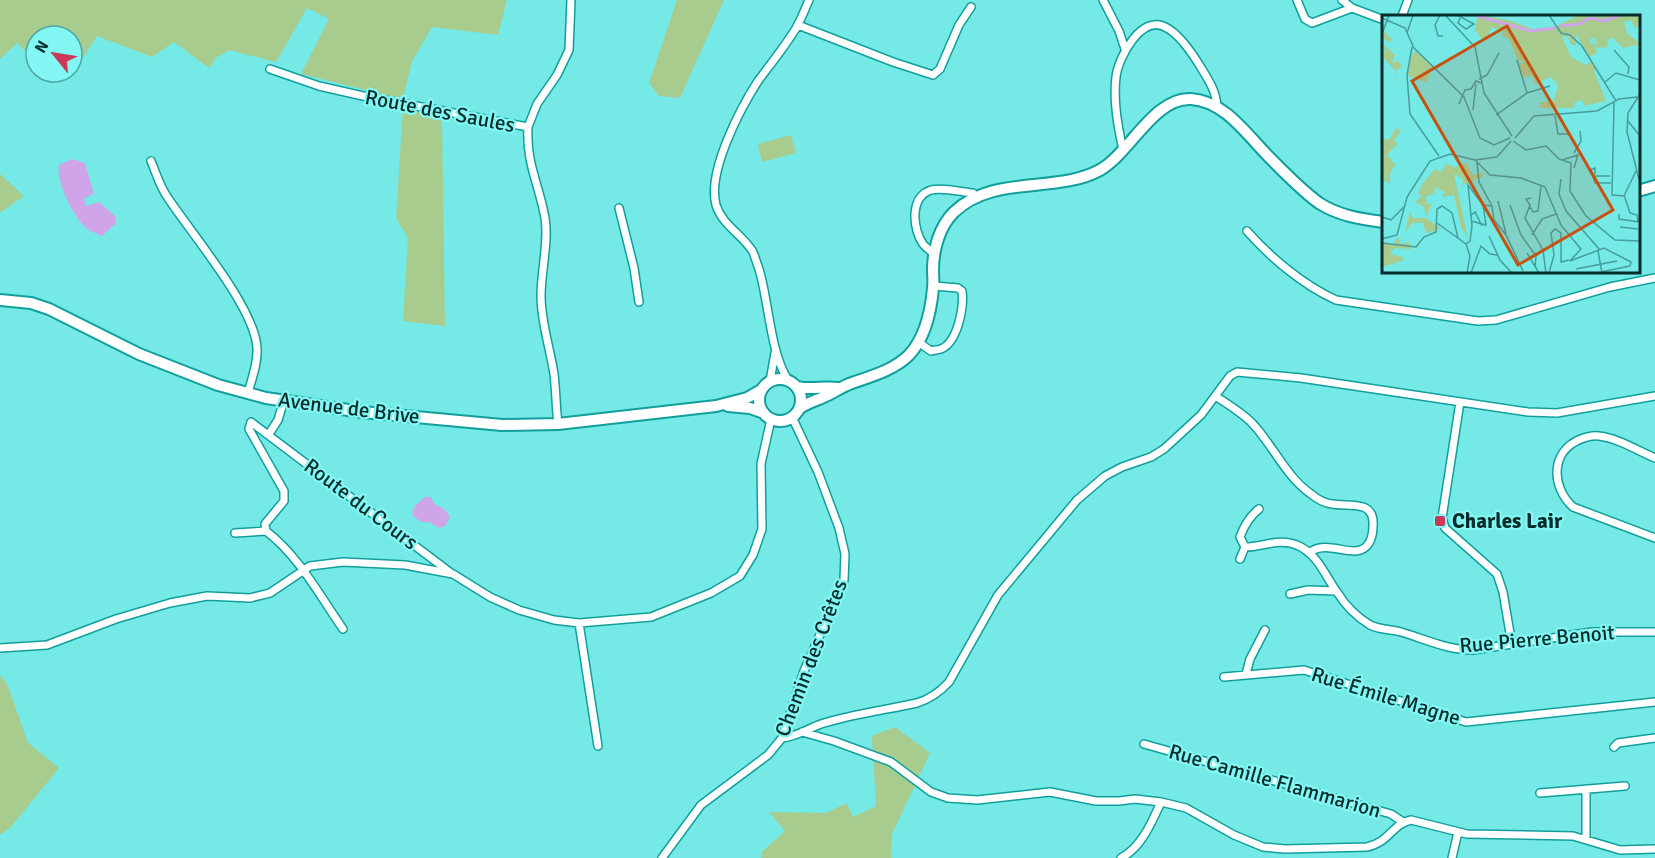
<svg xmlns="http://www.w3.org/2000/svg" width="1655" height="858" font-family="Signika,sans-serif">
<style>
.green{fill:#a7cc8e}
.water{fill:#d0a4e8}
.lines{fill:none;stroke-linecap:round;stroke-linejoin:round}
.street-casing{stroke:#119f9d;stroke-width:10}
.secondary-casing{stroke:#119f9d;stroke-width:14}
.street{stroke:#fff;stroke-width:7}
.secondary{stroke:#fff;stroke-width:10}
.poi-dot{fill:#ca3a58;stroke:#82f7f4;stroke-width:2}
.labels{text-anchor:middle;dominant-baseline:central;stroke-width:4.5;stroke-linejoin:round;paint-order:stroke}
.street-label{font-size:21px;fill:#042c2b;stroke:#82f7f4}
.poi-label{font-size:21px;font-weight:bold;fill:#042c2b;stroke:#82f7f4;text-anchor:start}
.inset-river{fill:none;stroke:#d0a4e8;stroke-width:3}
.inset-road{fill:none;stroke:#479d9b;stroke-width:1.5}
.view{fill:#c65211;fill-opacity:0.15;stroke:#c65211;stroke-width:3}
.inset-edge{fill:none;stroke:#042c2b;stroke-width:3}
</style>
<rect width="100%" height="100%" fill="#74e9e6"/>
<path class="green" d="M0,0H507L498,35L432,27L412,61L404,94L397,98L301,74L329,19L307,8L276,62L229,50L217,57L209,68L174,42L152,57L97,36L75,70H72V36H36V62L17,43L0,59Z
M677,0H724L680,98L659,96L649,83Z
M403,107L442,118L445,326L403,321L408,238L396,218Z
M791,135L796,153L762,162L758,144Z
M0,174L24,196L0,213Z
M0,675L8,686L28,743L59,768L10,828L0,835Z
M895,727L930,753L892,834L891,858H761L762,852L785,831L769,812L826,813L847,803L853,817L876,806L872,736Z"/>
<path class="water" d="M72,159L85,163L94,194L84,198L86,206L99,202L116,217L115,224L102,236C98,234 92,232 89,230C75,221 55,181 59,165Z
M425,497H431L434,504L444,509L450,517L445,526L439,528L429,522H421L412,515L414,507Z"/>
<g class="lines">
<defs>
<path id="street" d="M1103,0L1119,31L1125,49
M1297,0L1305,19L1312,23L1352,8
M1342,0L1352,8L1384,20
M1402,16L1408,0
M798,25L893,62L933,75L940,69L959,25L971,7
M270,69L319,86L363,96L528,127C526,164 539,184 545,218C549,241 541,271 541,296C541,322 550,348 554,374C556,391 556,408 558,424
M528,127L537,104L557,75L569,50L571,0
M1123,150C1118,127 1113,101 1116,77C1118,58 1142,12 1167,28C1180,35 1192,53 1200,66C1208,79 1217,92 1217,108
M151,161C156,173 160,187 168,198C191,233 255,308 257,348C258,363 252,378 248,393
M619,208L634,268L639,302
M1247,231C1271,258 1303,285 1336,300L1478,321L1496,320L1610,287L1655,278
M933,253C930,250 926,248 923,244C913,230 909,197 931,190C943,187 961,192 973,193L978,198
M918,342L931,351C934,350 938,350 941,349C958,342 964,307 962,291L958,288L934,286
M788,380C770,352 769,302 759,269C757,264 755,257 753,252C743,235 722,225 716,205C707,172 740,109 758,81C770,65 782,50 793,33C800,23 804,11 809,0
M770,381L775,353
M1215,396C1228,404 1241,412 1252,423C1273,445 1286,477 1311,494C1317,499 1324,503 1332,504C1349,507 1375,499 1373,526C1373,531 1372,538 1369,543C1357,563 1328,537 1309,553
M1460,402L1442,518L1445,528L1497,574L1503,592L1512,645
M269,434L278,420L284,400
M1655,458C1638,451 1618,438 1599,436C1593,435 1586,437 1581,439C1550,451 1551,487 1573,507L1655,538
M1259,509C1250,516 1244,526 1240,537L1245,547C1264,547 1279,537 1299,546C1319,556 1325,576 1337,592C1345,605 1357,617 1370,625C1380,630 1391,629 1401,632C1425,639 1447,650 1473,650L1592,632H1655
M235,533L266,531
M1240,559L1245,547
M1290,594L1308,590L1336,591
M579,623L598,746
M343,629C320,596 298,555 266,531L265,524L284,501V491L249,429L251,422L451,573
M0,648L47,645L116,619L170,603L207,596L250,598L270,593L310,566L343,562L405,565L453,574L490,597L519,610L554,620L579,623L651,617L711,593L740,576L753,555L762,529L761,464L771,419
M1246,674L1250,659L1265,630
M1224,677L1304,670L1466,722L1655,702
M802,732L834,741L891,762L931,792L948,798L977,800L1050,792L1096,801H1119L1135,799L1161,802L1186,808L1234,835L1263,847L1285,849L1367,847C1390,842 1392,824 1411,820L1467,834L1573,836L1620,850L1655,849
M782,738C796,737 807,729 821,724C852,714 885,710 917,703C930,699 939,693 949,682L998,595L1077,500L1105,476L1122,467L1151,457L1164,449L1201,415L1230,376L1237,372L1301,378L1528,412L1557,413L1655,396
M1144,744L1391,814L1403,822
M1614,747L1618,743L1655,738
M1540,793L1625,786
M1586,838V789
M662,858L701,805L768,755L782,738L804,671L844,580L845,554L839,528L818,472L792,417
M1121,858C1141,848 1152,822 1161,802
M1452,858L1458,832"/>
<path id="secondary" d="M1638,191L1655,186
M0,300L31,303L49,309L139,354L218,385L266,398L362,412L502,425L558,424L716,406L747,398L761,390
M759 400a21 21 0 1 1 42 0a21 21 0 1 1-42 0Z
M798,387C811,390 824,386 838,388
M728,406L750,408L764,413
M800,408C809,402 818,400 828,395C836,391 843,386 852,383C872,376 894,370 909,355C925,338 931,311 933,288C934,282 933,276 933,270C933,250 939,227 954,212C994,174 1056,194 1100,170C1130,153 1154,97 1191,99C1225,101 1247,135 1269,157C1284,172 1301,190 1319,203C1339,216 1361,219 1384,222"/>
</defs>
<use href="#street" class="street-casing"/>
<use href="#secondary" class="secondary-casing"/>
<use href="#street" class="street"/>
<use href="#secondary" class="secondary"/>
</g>
<rect class="poi-dot" x="1434" y="515" width="12" height="12" rx="3"/>
<g class="labels">
<g class="street-label">
<text transform="translate(440 111) rotate(11)">Route des Saules</text>
<text transform="translate(349 408) rotate(7)">Avenue de Brive</text>
<text transform="translate(361 504) rotate(37)">Route du Cours</text>
<text transform="translate(1537 639) rotate(-5)">Rue Pierre Benoit</text>
<text transform="translate(811 658) rotate(-69)">Chemin des Crêtes</text>
<text transform="translate(1386 696) rotate(17)">Rue Émile Magne</text>
<text transform="translate(1275 781) rotate(16)">Rue Camille Flammarion</text>
</g>
<g class="poi-label">
<text x="1452" y="521">Charles Lair</text>
</g>
</g>
<g transform="translate(1382 15)">
<rect width="258" height="258" fill="#74e9e6"/>
<path d="M96,0L126,5L151,14L173,12L196,0H258V10L253,13L249,5L242,7L245,18L258,29L241,33L230,22L225,26L226,32L215,33L214,23L208,24V28L214,29L215,38L207,42L194,19V30H189L186,21L180,22L189,42L204,50L209,46L215,54L212,56L224,86L202,91L200,85L193,87L192,93H158L157,88L172,85L176,70L169,62L153,69L150,61L140,62L136,49L144,46H136L127,24L120,21L121,16L109,12L105,26L100,24L93,15ZM2,17L10,24L8,27L2,24L0,28L13,40L10,48L17,46L20,52L14,55L18,69L13,55L0,41L4,35L0,32V20ZM33,36L51,51L44,67L26,61L28,43ZM14,113L19,115L12,126L16,129L5,139L13,150L8,158V169L0,164V124H8ZM84,148L91,160L102,157L101,162L81,170L80,163L72,159L86,223L79,212L72,180L60,182L63,177L52,172L53,182L52,178L43,182L45,189L50,188L44,202L42,192L33,187L39,182L36,177L41,168L53,154L59,157L64,149L73,152ZM28,197L31,203H44L59,214L44,218L41,208H30L23,218ZM16,222L19,229L28,227L29,234L12,233L8,239L21,242L20,246L0,252V226L10,230Z" fill="#a7cc8e"/>
<path class="inset-river" d="M92,0L149,16L173,13M178,11L198,9L207,3L223,6L237,0"/>
<path class="inset-road" d="M58,0L53,10L56,21H61M75,0L92,9L84,14L76,8L78,3M167,0L179,18L188,20L200,31L234,86M64,1L93,32L102,78L130,121M0,3L23,13L32,33L82,82L98,123L112,130L128,123M25,18L31,0M0,19L7,0M30,32L25,60L28,99L57,141M232,35L247,52L246,59M97,64L105,60L117,38M223,67L234,58L258,65M145,78L168,71M258,79L246,98L245,117L258,168M232,88L230,180L242,181L254,156M77,89L83,75L89,74L94,66L99,68M91,95L94,69M114,100L145,78L135,45M173,101L176,119H186M246,106L258,121M133,123L152,101L215,96L237,84L255,82M131,126L144,135L164,131L177,144L189,148L188,176L204,201L233,225L258,226M192,138L199,126L198,116M93,145L108,160L139,163L163,172L179,210L199,234L188,246L222,233L249,247L248,251M180,145L196,140L192,153M95,148L97,167L110,191L112,205L124,220L141,256M211,161L208,155L213,153V159M228,161H211L213,168H229M179,164L177,179L184,196L218,235M242,180L248,198L255,200L256,207M149,183L144,184L148,190L143,203L161,235L164,258M116,186L124,219M128,190L139,220L154,241L153,252M148,192L151,197L156,196L159,171M237,199V204L257,207M88,201L93,197L100,211M0,202L9,205L22,192M89,206L104,210L101,190M55,208L84,229L88,241L85,258M238,212L256,214M150,220L160,204L174,199M107,221L118,245L129,257M0,224L15,220L25,182L48,146L68,139L93,145L115,142L129,126M0,228L34,232L42,222L54,217L55,194L60,191L70,198L76,223M84,229L88,226L90,211L86,170L101,190L110,191M216,236L220,258M145,238L157,258M194,254L235,246M89,258L99,231L108,239L115,240M167,258L172,240L169,218L173,214L179,218V247L187,245M214,258L248,251"/>
<path class="view" d="M125,11L231,195L136,250L30,66Z"/>
<rect width="258" height="258" class="inset-edge"/>
</g>
<g transform="translate(54 54) rotate(300)"><circle r="28" fill="#82f7f4" stroke="#50a6a4" stroke-width="1.5"/>
<path d="M0-4.5L10 22L0 15L-10 22Z" fill="#ca3a58"/>
<text y="-9" font-size="16" font-weight="bold" text-anchor="middle" fill="#042c2b">N</text>
</g>
</svg>
